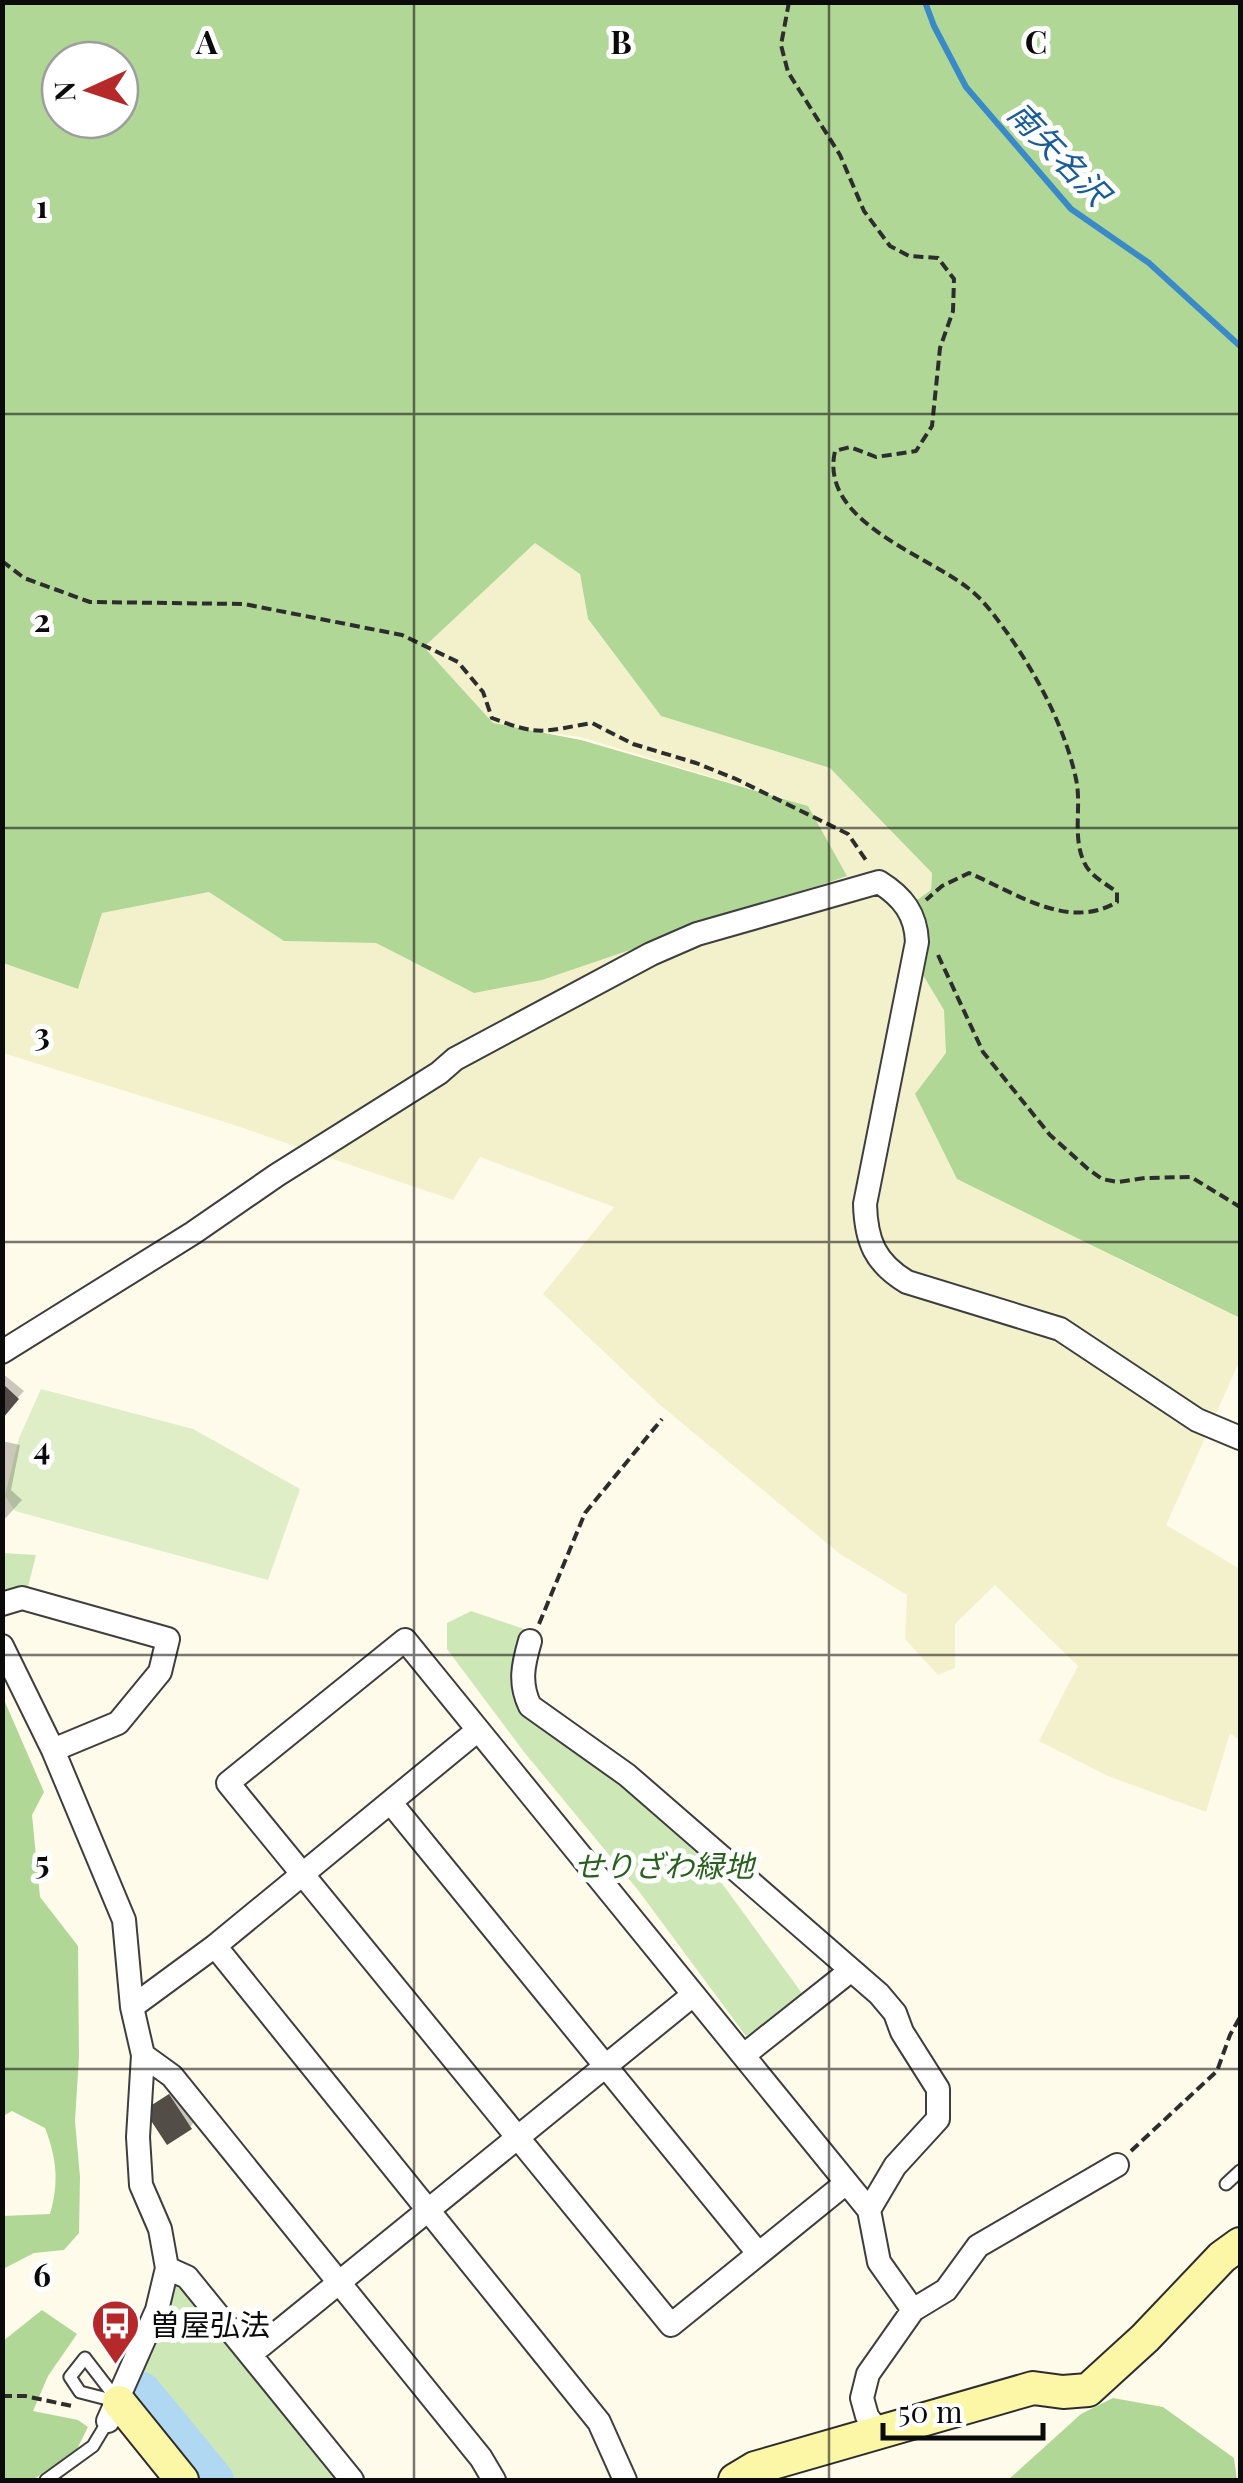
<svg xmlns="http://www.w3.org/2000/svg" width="1243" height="2483" font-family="'Playfair Display','Noto Sans JP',serif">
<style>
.farmland{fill:#f3f1cc}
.green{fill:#cde7b6}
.forest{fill:#b1d796;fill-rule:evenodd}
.pitch{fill:#dfeec7}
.shadow{fill:#0003}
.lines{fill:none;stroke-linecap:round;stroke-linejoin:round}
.stream{stroke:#3b8ac8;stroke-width:6}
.river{stroke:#b1d8f3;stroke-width:38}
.building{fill:#534d48}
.lane-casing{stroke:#3e3e3e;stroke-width:15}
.street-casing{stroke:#3e3e3e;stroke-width:26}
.secondary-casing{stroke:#2d2d2d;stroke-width:36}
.path{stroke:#2d2d2d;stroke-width:4;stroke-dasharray:10 5;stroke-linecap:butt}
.lane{stroke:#fff;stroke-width:11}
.street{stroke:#fff;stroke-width:22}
.secondary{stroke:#fcf6a7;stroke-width:32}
.grid{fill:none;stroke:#0b0b0b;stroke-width:2.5;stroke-opacity:0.55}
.labels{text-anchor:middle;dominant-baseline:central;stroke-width:10;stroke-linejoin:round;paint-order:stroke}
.park-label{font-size:30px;font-style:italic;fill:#2a601f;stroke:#fff}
.poi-label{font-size:30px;fill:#0b0b0b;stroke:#fff;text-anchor:start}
.water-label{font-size:32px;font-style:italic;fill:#1a5c97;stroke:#fff}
.grid-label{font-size:32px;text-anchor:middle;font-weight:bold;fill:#0b0b0b;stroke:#fff;stroke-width:10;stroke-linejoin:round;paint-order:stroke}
</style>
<rect width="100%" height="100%" fill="#fefbea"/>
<path class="farmland" d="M534,542L580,574L588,620L661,716L830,768L932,873L931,890L1118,1259L1240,1318V1360L1166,1525L1240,1569V1741L1230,1733L1206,1812L1108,1776L1039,1741L1078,1666L995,1585L955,1624V1668L938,1675L905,1639L907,1595L840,1554L659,1404L543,1294L614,1207L480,1157L453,1200L228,1123L3,1053V963L78,989L102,913L210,892L284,941L376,943L474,993L846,876L808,806L580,737L493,724L424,647Z"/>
<path class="green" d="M2,1553L36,1555L27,1591H3Z
M471,1611L530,1631L517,1688L683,1830L804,1996L746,2036L638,1890L524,1752L447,1649V1623Z
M170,2280H181L347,2480H226L142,2375L167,2305Z"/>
<path class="forest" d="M3,3H1240V1318L957,1179L915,1094L946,1053L944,1010L914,960L906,908L931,890L932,873L830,768L661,716L588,619L580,574L535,543L424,647L493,723L581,740L808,806L847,876L542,980L474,993L376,943L284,941L209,892L102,913L78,989L3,963ZM60,60H120V120H60Z
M2,1695L44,1792L32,1815L40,1897L78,1946L79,2057L75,2121L80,2177L79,2233L64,2250L34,2253L3,2269V2216L50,2214C59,2183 57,2159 45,2128L12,2111L3,2116Z
M42,2310L77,2334L48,2376L33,2411L78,2420L88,2427L77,2449L33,2480H3V2341Z
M1113,2398L1163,2407L1234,2458L1237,2480H1008L1081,2414Z"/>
<path class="pitch" d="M41,1389L193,1429L300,1489L268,1580L15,1511L5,1496L19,1438Z"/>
<path class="shadow" d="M2,1373L24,1391L2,1415Z
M2,1441L20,1445L11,1490L22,1500L2,1522Z
M176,2089L196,2120L190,2127L148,2110Z"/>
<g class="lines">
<path class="stream" d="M925,2L934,26L966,87L1071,209L1149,263L1240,346"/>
<path class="river" d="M142,2391L215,2480"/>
</g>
<path class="building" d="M3,1384L19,1399L3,1418Z
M169,2094L192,2129L167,2145L144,2110Z"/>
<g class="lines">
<defs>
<path id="lane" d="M1226,2184L1240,2171
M85,2358L119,2402L80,2392L70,2377Z
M46,2480L93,2446L108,2421"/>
<path id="street" d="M2,1352L193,1233L277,1175L439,1073L455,1059L651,954L697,934L879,882C903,897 916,914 917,942L865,1204C866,1241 875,1263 907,1282L1060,1329L1197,1420L1240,1438
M2,1604L22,1598L168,1639L160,1672L118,1723L53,1750
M530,1641C523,1665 519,1683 530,1706L627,1775L879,1994L895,2013L902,2032L938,2089V2119L895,2166L869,2210L879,2262L913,2310
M2,1646L53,1750L124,1920L132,2007L143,2055L138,2137L141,2185L160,2229L167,2268L157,2310L108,2421
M391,1803L758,2253
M215,1946L599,2422L625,2480
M132,2007L215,1946L478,1730
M143,2055L172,2076L481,2458L494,2480
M744,2055L850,1971
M846,2183L671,2325L228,1783L405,1640L869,2210
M167,2268L187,2277L352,2480
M251,2354L693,1995
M880,2434L867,2416L862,2398L868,2374L913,2310L946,2290L978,2246L1117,2165"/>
<path id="secondary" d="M119,2402L182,2480
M735,2480L755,2468L1033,2388L1063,2392L1088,2390L1145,2338L1222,2257L1240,2244"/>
</defs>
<use href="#lane" class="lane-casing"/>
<use href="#street" class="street-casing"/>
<use href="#secondary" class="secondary-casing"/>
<path class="path" d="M789,2L781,45L788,72L840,155L864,211L890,246L909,256L938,258L954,279L953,311L940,348L932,426L916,451L876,457L850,447L835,451C819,521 923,553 968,588C983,599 997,619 1008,634C1038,677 1065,728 1076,779C1082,806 1072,836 1084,862C1089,875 1106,884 1117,892V902C1068,931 1016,893 969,873L942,886L926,900
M2,561L24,578L90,602L244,604L402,635L458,662L483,692L492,718C541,737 543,731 592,723L633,744L696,763L736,779L848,834L868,863
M938,955L983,1052L1050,1135L1088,1169L1102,1179L1118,1182L1145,1178L1191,1177L1240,1207
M539,1624L585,1513L662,1419
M1131,2151L1217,2071L1230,2035L1240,2017
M2,2396H25L72,2406"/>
<use href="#lane" class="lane"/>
<use href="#street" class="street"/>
<use href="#secondary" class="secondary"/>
</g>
<path class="grid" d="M414,2V2480M829,2V2480M2,414H1240M2,828H1240M2,1242H1240M2,1655H1240M2,2069H1240"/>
<defs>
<symbol id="bus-pin" viewBox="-11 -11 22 30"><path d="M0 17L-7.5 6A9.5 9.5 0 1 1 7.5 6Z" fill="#b5292b" stroke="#fff"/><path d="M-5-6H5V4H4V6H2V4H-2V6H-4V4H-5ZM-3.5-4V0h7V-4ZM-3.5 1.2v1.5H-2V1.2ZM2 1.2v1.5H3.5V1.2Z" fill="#fff"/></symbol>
</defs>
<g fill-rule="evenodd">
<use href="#bus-pin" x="88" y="2296" width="55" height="75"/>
</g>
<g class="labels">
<g class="park-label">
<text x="664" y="1865">せりざわ緑地</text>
</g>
<g class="poi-label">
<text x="150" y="2324">曽屋弘法</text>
</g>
<g class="water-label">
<text transform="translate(1060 152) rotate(46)">南矢名沢</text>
</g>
</g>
<g class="grid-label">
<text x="207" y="54">A</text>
<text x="621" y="54">B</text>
<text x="1036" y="54">C</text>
<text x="42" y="218">1</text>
<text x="42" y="632">2</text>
<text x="42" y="1046">3</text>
<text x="42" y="1460">4</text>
<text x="42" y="1874">5</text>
<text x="42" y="2287">6</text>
</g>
<rect width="1243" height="2483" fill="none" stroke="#0b0b0b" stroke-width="10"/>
<g transform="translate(90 90) rotate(267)"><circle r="48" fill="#ffffff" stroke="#9d9d9d" stroke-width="2.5"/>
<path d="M0-8L18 38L0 25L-18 38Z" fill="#b5292b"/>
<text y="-15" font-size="28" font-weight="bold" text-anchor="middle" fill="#0b0b0b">N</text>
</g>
<path d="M883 2423v15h160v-15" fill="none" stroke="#0b0b0b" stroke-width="5"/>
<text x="898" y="2423" font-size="30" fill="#0b0b0b" stroke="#ffffff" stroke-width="8" paint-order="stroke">50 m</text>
</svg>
